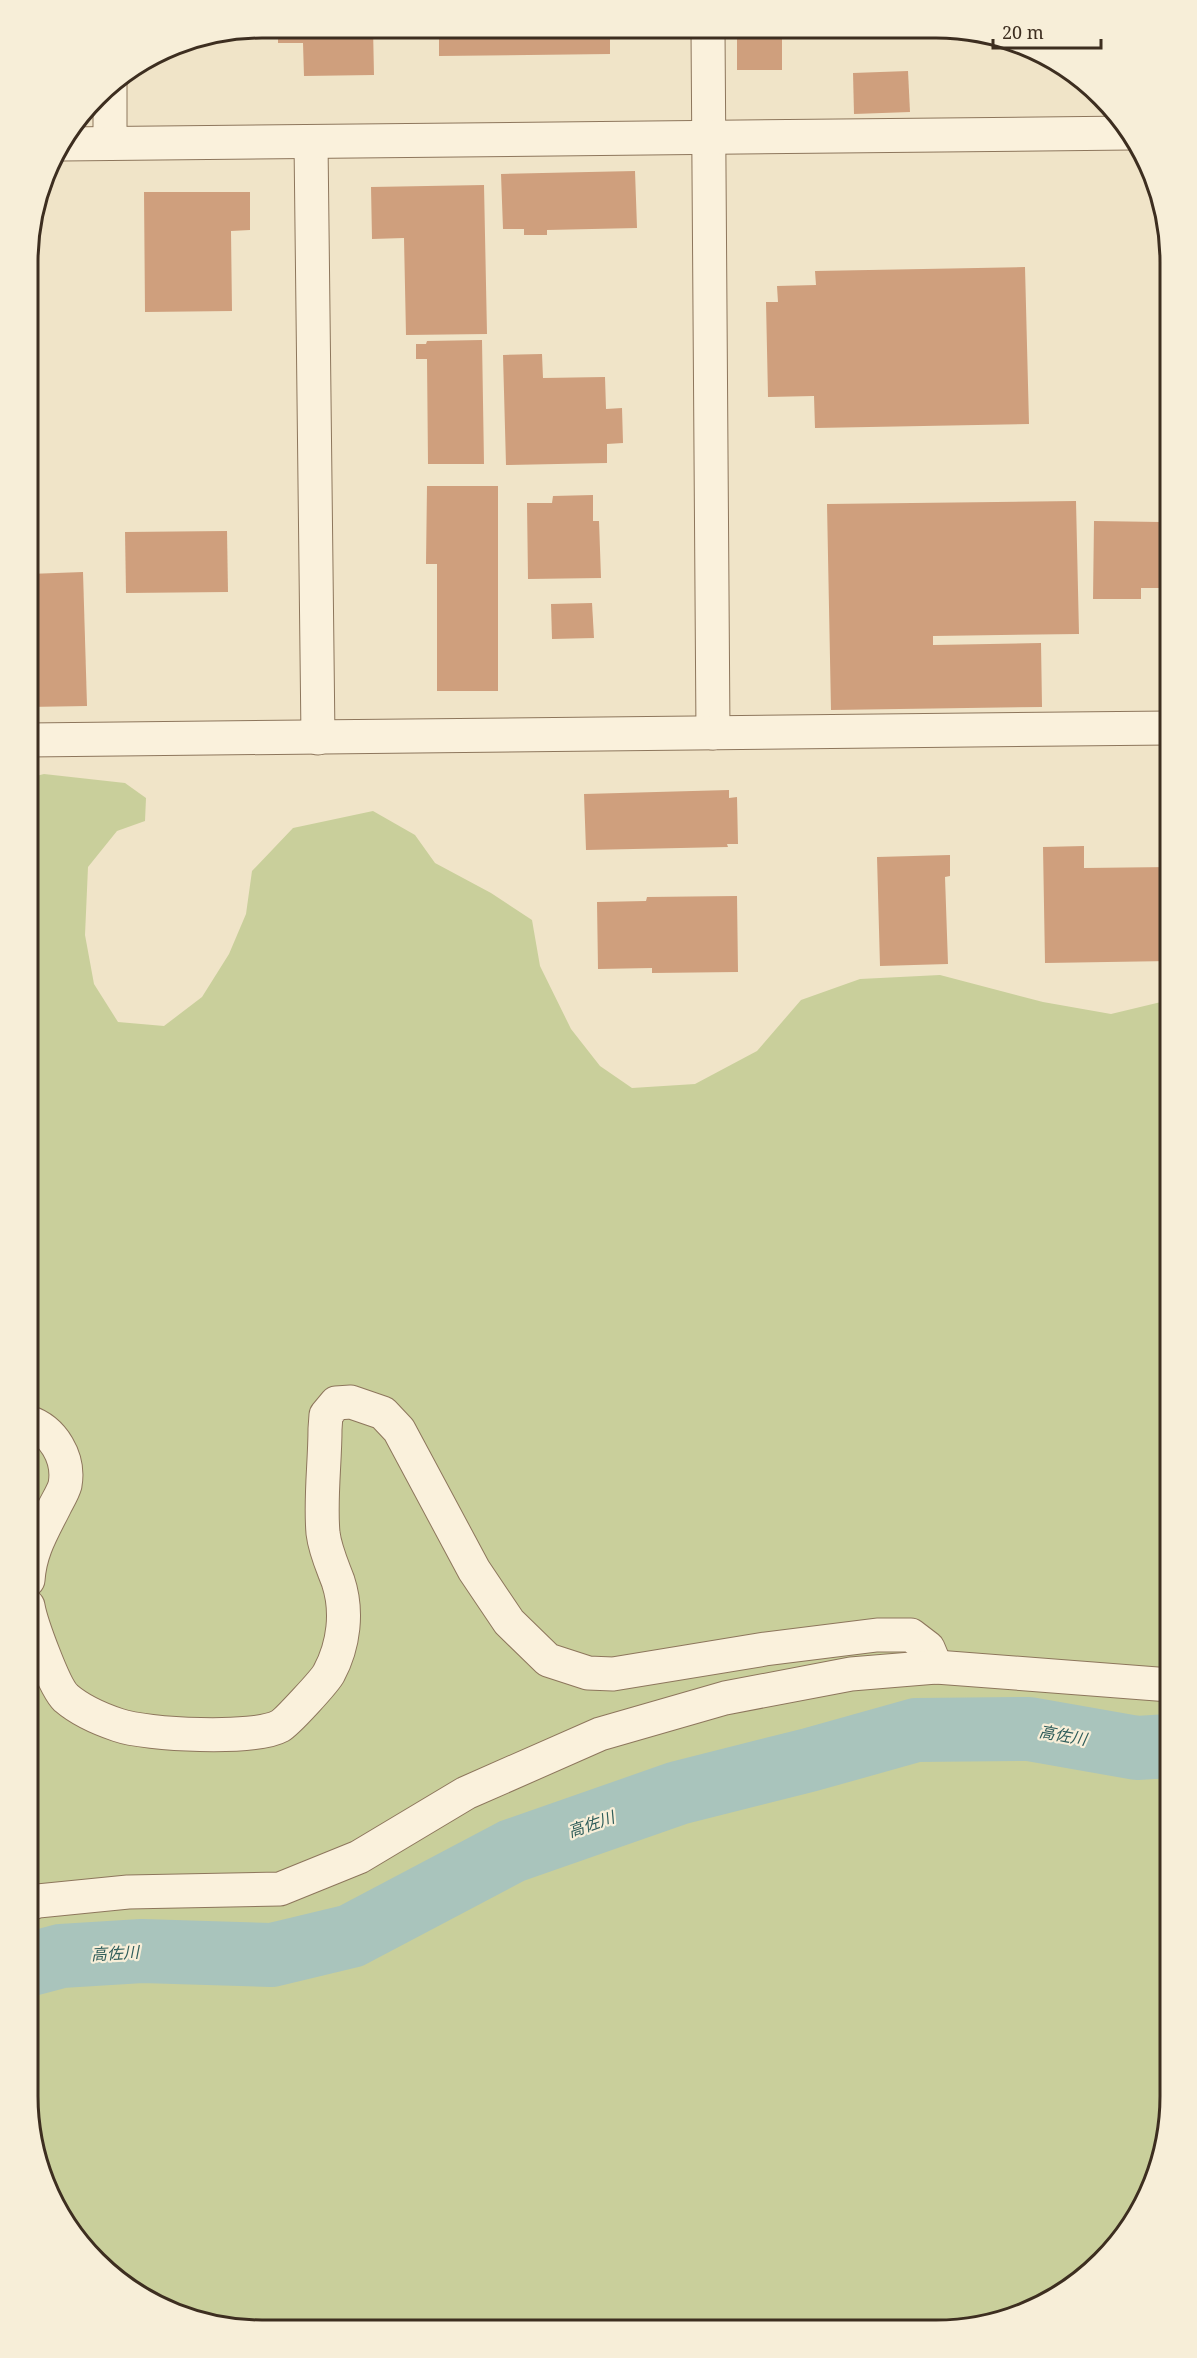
<svg xmlns="http://www.w3.org/2000/svg" width="1197" height="2358" font-family="'Noto Serif','Noto Sans JP',serif">
	<style>
		.green { fill: #c9cf9b }
		.lines { fill: none; stroke-linecap: round; stroke-linejoin: round }
		.river { stroke: #a9c4bc; stroke-width: 64 }
		.building { fill: #cf9f7d }
		.minor-casing { stroke: #8d765c; stroke-width: 35 }
		.minor { stroke: #faf1dc; stroke-width: 33 }
		.labels { text-anchor: middle; stroke-width: 4.5; stroke-linejoin: round; paint-order: stroke }
		.water-label { font-size: 16px; font-style: italic; fill: #2f5d5a; stroke: #f7eed8 }
		.rim { fill: none; stroke: #3d2e20; stroke-width: 3 }
	</style>
	<rect width="100%" height="100%" fill="#f0e4c8"/>
	<polygon class="green" points="44,774 125,783 146,798 145,821 117,831 88,867 85,935 94,984 118,1022 164,1026 202,997 229,954 246,914 252,871 293,828 373,811 415,835 435,863 491,893 532,920 540,966 571,1029 600,1066 632,1088 695,1084 757,1051 801,1000 860,979 940,975 1043,1002 1111,1014 1161,1002 1170,1005 1169,2112 1152,2186 1121,2239 1066,2291 1010,2319 935,2331 231,2329 158,2307 107,2273 66,2226 39,2171 27,2096 28,778"/>
	<g class="lines">
		<polyline class="river" points="27,1965 61,1956 142,1951 272,1955 351,1936 512,1851 678,1793 809,1760 916,1730 1029,1729 1137,1748 1170,1746"/>
	</g>
	<g class="building">
		<polygon points="278,27 373,28 374,75 304,76 303,43 278,43"/>
		<polygon points="439,28 610,29 610,54 439,56"/>
		<rect x="737" y="30" width="45" height="40"/>
		<polygon points="908,71 910,112 854,114 853,73"/>
		<polygon points="635,171 637,228 547,230 547,235 524,235 524,229 503,229 501,174"/>
		<polygon points="484,185 487,334 406,335 404,238 372,239 371,187"/>
		<polygon points="144,192 250,192 250,230 231,231 232,311 145,312"/>
		<polygon points="1025,267 1029,424 815,428 814,396 768,397 766,302 778,302 777,286 816,285 815,271"/>
		<polygon points="482,340 484,464 428,464 427,359 416,359 416,344 426,344 427,341"/>
		<polygon points="542,354 543,378 605,377 606,409 622,408 623,443 607,444 607,463 506,465 503,355"/>
		<polygon points="427,486 498,486 498,691 437,691 437,564 426,564"/>
		<polygon points="593,495 593,521 599,521 601,578 528,579 527,503 552,503 553,496"/>
		<polygon points="1076,501 1079,634 933,636 933,645 1041,643 1042,707 831,710 827,504"/>
		<polygon points="1094,521 1160,522 1159,588 1141,588 1141,599 1093,599"/>
		<polygon points="227,531 228,592 126,593 125,532"/>
		<polygon points="83,572 87,706 28,707 29,574"/>
		<polygon points="592,603 594,638 552,639 551,604"/>
		<polygon points="729,790 729,798 737,797 738,844 727,844 728,847 586,850 584,794"/>
		<polygon points="1084,846 1084,868 1170,867 1170,961 1045,963 1043,847"/>
		<polygon points="950,855 950,876 945,877 948,964 880,966 877,857"/>
		<polygon points="737,896 738,972 652,973 652,968 598,969 597,902 646,901 647,897"/>
	</g>
	<g class="lines">
		<g class="minor-casing">
			<g id="minor">
				<polyline points="708,30 713,733"/>
				<polyline points="110,84 110,143"/>
				<polyline points="311,142 318,738"/>
				<polyline points="62,144 1131,133"/>
				<polyline points="28,740 1170,728"/>
				<path d="M28 1580C30 1551 42 1532 55 1506 58 1500 63 1492 65 1485 70 1458 53 1430 28 1422"/>
				<path d="M28 1606C31 1623 54 1687 66 1698 80 1710 100 1719 118 1725 146 1735 255 1740 280 1726 287 1722 325 1681 329 1673 344 1645 348 1611 338 1581 332 1565 325 1550 323 1533 320 1499 325 1463 325 1429L326 1415 336 1403 351 1402 383 1413 399 1430 474 1570 509 1622 548 1660 588 1673 613 1674 765 1649 877 1635H911L928 1648 936 1667"/>
				<polyline points="27,1905 38,1901 128,1892 280,1889 359,1857 466,1793 600,1734 725,1698 851,1674 936,1667 1170,1685"/>
			</g>
		</g>
		<use href="#minor" class="minor"/>
	</g>
	<g class="labels">
		<g class="water-label">
			<text transform="translate(1063 1735) rotate(10)" y="6">高佐川</text>
			<text transform="translate(591 1824) rotate(-19)" y="6">高佐川</text>
			<text transform="translate(115 1953) rotate(-3)" y="6">高佐川</text>
		</g>
	</g>
	<path d="M0 0H1197V2358H0ZM262 38H936A224 224 0 0 1 1160 262V2096A224 224 0 0 1 936 2320H262A224 224 0 0 1 38 2096V262A224 224 0 0 1 262 38Z" fill="#f7eed8" fill-rule="evenodd"/>
	<path class="rim" d="M262 38H936A224 224 0 0 1 1160 262V2096A224 224 0 0 1 936 2320H262A224 224 0 0 1 38 2096V262A224 224 0 0 1 262 38Z"/>
	<path d="M993 39v9h108v-9" fill="none" stroke="#3d2e20" stroke-width="3"/>
	<text x="1002" y="39" font-size="18" fill="#3d2e20" stroke="#f7eed8" stroke-width="4.5" paint-order="stroke">20 m</text>
</svg>
